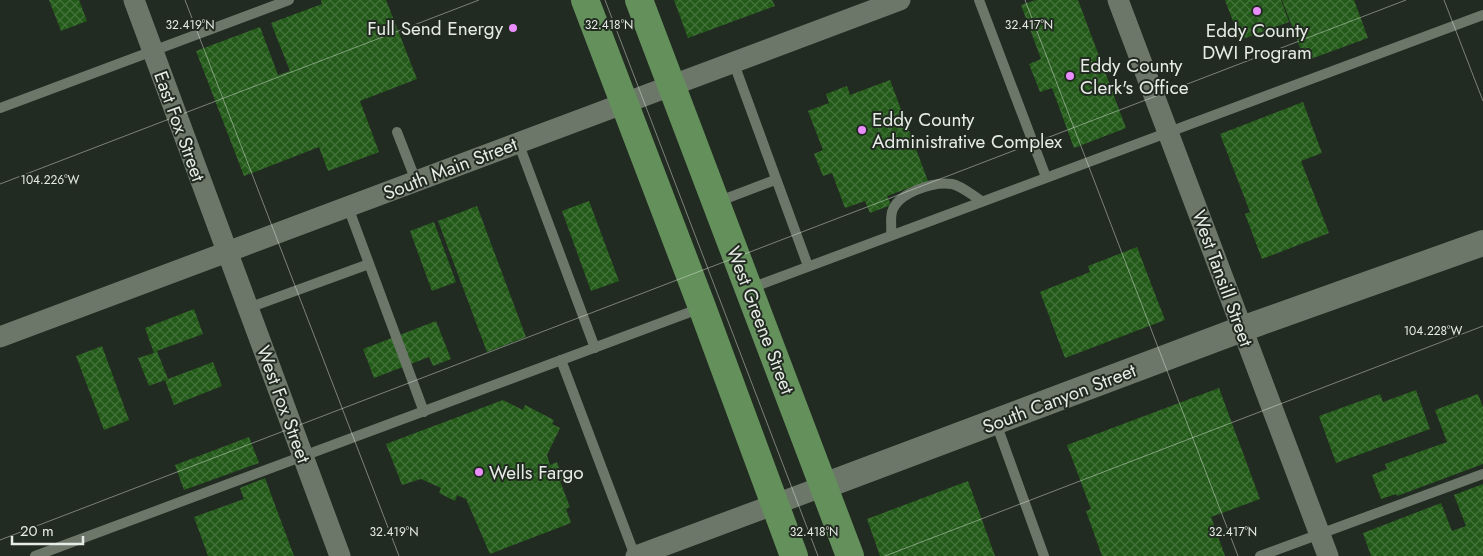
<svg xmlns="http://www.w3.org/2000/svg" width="1483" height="556" font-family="Jost,sans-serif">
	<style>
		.building { fill: url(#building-cross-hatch) }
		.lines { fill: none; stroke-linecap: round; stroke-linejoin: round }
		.service { stroke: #6c776a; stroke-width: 10 }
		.minor { stroke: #6c776a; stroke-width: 21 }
		.tertiary { stroke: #6c776a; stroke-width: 26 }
		.trunk { stroke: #63905b; stroke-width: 28 }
		.ticks { fill: none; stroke: #e6ece5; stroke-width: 1; stroke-opacity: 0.45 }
		.poi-dot { fill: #ea8dfd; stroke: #222b21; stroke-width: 2 }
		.labels { text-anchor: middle; stroke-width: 4; stroke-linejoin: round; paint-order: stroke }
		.poi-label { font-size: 19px; fill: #e6ece5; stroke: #222b21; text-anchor: start }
		.street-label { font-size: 19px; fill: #e6ece5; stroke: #222b21 }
		.ticks-label { font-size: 12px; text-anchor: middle; fill: #e6ece5; stroke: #222b21; stroke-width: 4; stroke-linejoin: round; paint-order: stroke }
	</style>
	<defs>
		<pattern id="building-cross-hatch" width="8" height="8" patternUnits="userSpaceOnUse" patternTransform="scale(1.25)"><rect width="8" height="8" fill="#235a19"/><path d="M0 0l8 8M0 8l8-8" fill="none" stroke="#43723a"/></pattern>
	</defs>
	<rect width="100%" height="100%" fill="#222b21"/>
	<g class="building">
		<polygon points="49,0 79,0 87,21 61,31"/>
		<polygon points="321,0 386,0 417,79 360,101 379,152 328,171 319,147 244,176 196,51 260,27 278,75 290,71 271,23 322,4"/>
		<polygon points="674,0 772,0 775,6 688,38"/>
		<polygon points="1036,0 1078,0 1126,128 1074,148 1052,88 1040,92 1029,64 1041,59 1021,5"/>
		<polygon points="1225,0 1281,0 1289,22 1240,40"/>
		<polygon points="1282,0 1354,0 1368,38 1305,61"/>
		<polygon points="890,80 928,181 887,196 891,205 870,213 865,201 845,208 832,173 823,176 814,154 823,150 808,111 829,103 826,94 847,86 850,95"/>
		<polygon points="1303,102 1322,153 1301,161 1329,233 1262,259 1245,214 1250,212 1220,134"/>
		<polygon points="589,201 619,281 591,291 562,211"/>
		<polygon points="477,206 526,337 487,352 438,221"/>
		<polygon points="434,222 456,282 432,291 410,231"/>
		<polygon points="1137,247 1165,320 1065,358 1040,292 1090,272 1088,266"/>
		<polygon points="194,309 203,334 157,351 168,379 213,362 222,386 174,405 165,380 149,386 138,358 154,353 145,328"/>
		<polygon points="436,321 451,359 433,366 429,357 374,378 363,349"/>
		<polygon points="102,346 129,420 104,430 76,356"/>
		<polygon points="1219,388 1260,499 1211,517 1225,556 1102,556 1086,511 1091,509 1067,445"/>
		<polygon points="1416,390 1430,429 1336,463 1319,416 1380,394 1383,402"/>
		<polygon points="1478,394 1483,407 1483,464 1397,496 1396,494 1381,499 1372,475 1387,469 1385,464 1447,442 1435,410"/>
		<polygon points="503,400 523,410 525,405 554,420 552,424 560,428 547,455 550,465 557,462 564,480 560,481 570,507 566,509 571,523 490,554 466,499 457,495 455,501 439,493 441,488 421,479 402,485 386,444"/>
		<polygon points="249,437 259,463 184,490 175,465"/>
		<polygon points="265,478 294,556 208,556 194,517 244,499 240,488"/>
		<polygon points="968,481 995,556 880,556 867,519"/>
		<polygon points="1483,484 1483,556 1371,556 1363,533 1441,503 1452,531 1466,526 1454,495"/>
	</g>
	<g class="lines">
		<g class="service">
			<polyline points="979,0 1046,177"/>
			<polyline points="733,61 808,266"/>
			<polyline points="0,108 289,0"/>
			<polyline points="397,132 416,181"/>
			<polyline points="518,142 595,348"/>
			<polyline points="717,202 775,180"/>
			<polyline points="348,207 424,412"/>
			<path d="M891 235C892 228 890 219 892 212 897 193 934 181 952 184 962 186 973 196 982 201"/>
			<polyline points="751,288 1483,15"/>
			<polyline points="248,308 369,264"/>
			<polyline points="561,360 635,556"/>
			<polyline points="996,423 1044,556"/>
			<polyline points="35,556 701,308"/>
			<polyline points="1260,556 1483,474"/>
		</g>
		<g class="minor">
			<polyline points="134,0 340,556"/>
			<polyline points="1118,0 1328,556"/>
			<polyline points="0,337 900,0"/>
			<polyline points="636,556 824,486"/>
		</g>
		<polyline class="tertiary" points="824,486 1242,329 1483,243"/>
		<g class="trunk">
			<polyline points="585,0 702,307 794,556"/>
			<polyline points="639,0 850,556"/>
		</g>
	</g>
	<path class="ticks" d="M185 0 399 556M605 0 818 556M1025 0 1238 556M1444 0 1483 101M0 184 479 0M0 540 1406 0M885 556 1483 326"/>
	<g class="poi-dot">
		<circle cx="1257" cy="11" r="5"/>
		<circle cx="513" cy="28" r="5"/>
		<circle cx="1070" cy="76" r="5"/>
		<circle cx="862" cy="130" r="5"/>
		<circle cx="479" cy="472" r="5"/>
	</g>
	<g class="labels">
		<g class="poi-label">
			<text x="503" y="35" text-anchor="end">Full Send Energy</text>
			<text x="1257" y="37" text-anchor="middle">Eddy County<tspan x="1257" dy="22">DWI Program</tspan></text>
			<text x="1080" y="72">Eddy County<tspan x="1080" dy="22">Clerk's Office</tspan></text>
			<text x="872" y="126">Eddy County<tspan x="872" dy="22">Administrative Complex</tspan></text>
			<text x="489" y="479">Wells Fargo</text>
		</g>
		<g class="street-label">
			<text transform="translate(180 126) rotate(70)" y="7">East Fox Street</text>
			<text transform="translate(450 168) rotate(-21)" y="7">South Main Street</text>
			<text transform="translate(1223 278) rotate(70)" y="7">West Tansill Street</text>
			<text transform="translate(761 320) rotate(69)" y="7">West Greene Street</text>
			<text transform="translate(1059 398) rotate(-21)" y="7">South Canyon Street</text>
			<text transform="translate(284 404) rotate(70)" y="7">West Fox Street</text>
		</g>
	</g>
	<g class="ticks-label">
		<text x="190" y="29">32.419°N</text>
		<text x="609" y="29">32.418°N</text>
		<text x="1029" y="29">32.417°N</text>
		<text x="50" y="184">104.226°W</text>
		<text x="1433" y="335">104.228°W</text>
		<text x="394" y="536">32.419°N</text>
		<text x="814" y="536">32.418°N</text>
		<text x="1233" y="536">32.417°N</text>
	</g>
	<path d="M12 536v8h71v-8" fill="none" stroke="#e6ece5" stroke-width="2.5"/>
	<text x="20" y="536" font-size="15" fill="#e6ece5" stroke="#222b21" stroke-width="4" paint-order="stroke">20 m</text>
</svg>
